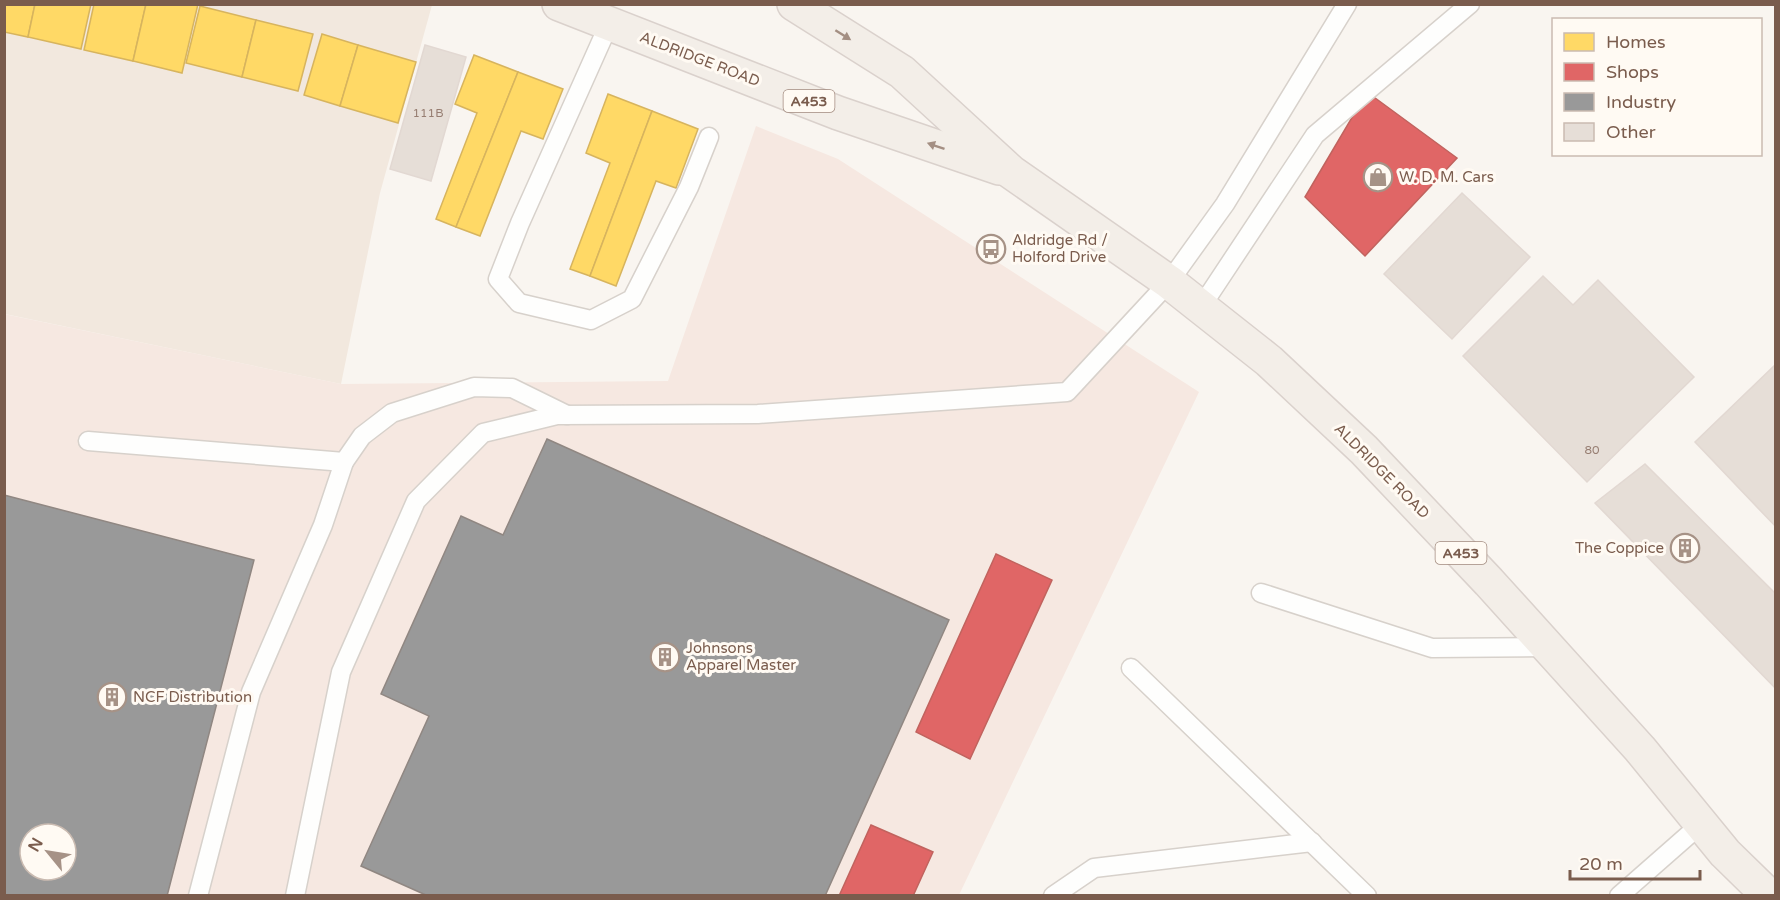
<svg xmlns="http://www.w3.org/2000/svg" width="1780" height="900" font-family="'Varela Round',sans-serif">
	<style>
		.residential { fill: #f2e8de }
		.commercial { fill: #f6e8e1; fill-rule: evenodd }
		.homes { fill: #ffd966; stroke: #d7b45e; stroke-width: 1.5 }
		.shops { fill: #e06666; stroke: #c1635e; stroke-width: 1.5 }
		.industry { fill: #999; stroke: #908782; stroke-width: 1.5; fill-rule: evenodd }
		.building { fill: #e6ded7; stroke: #e2d8d2; stroke-width: 1.5 }
		.lines { fill: none; stroke-linecap: round; stroke-linejoin: round }
		.lane-casing { stroke: #d7d1cb; stroke-width: 21 }
		.primary-casing { stroke: #dad1cc; stroke-width: 36 }
		.lane { stroke: #fefefd; stroke-width: 18 }
		.primary { stroke: #f3eee8; stroke-width: 33 }
		.oneway { fill: #a48f83 }
		.labels { text-anchor: middle; stroke-width: 6; stroke-linejoin: round; paint-order: stroke }
		.number-label { font-size: 12px; fill: #977e72 }
		.shield { fill: #fffaf3; stroke: #a28b7f; stroke-width: 1.5 }
		.shield-label { font-size: 14px; font-weight: bold; fill: #7a5c4d }
		.street-label { font-size: 15px; fill: #7a5c4d; stroke: #fffaf3 }
		.poi-label { font-size: 15px; fill: #7a5c4d; stroke: #fffaf3; text-anchor: start }
	</style>
	<rect width="100%" height="100%" fill="#f9f5f0"/>
	<polygon class="residential" points="4,5 432,5 380,193 341,384 5,314"/>
	<path class="commercial" d="M756 126 838 159 1199 392 959 895H5L4 314 341 384 668 381ZM30 834H66V870H30Z"/>
	<g class="homes">
		<polygon points="4,4 35,4 28,37 4,32"/>
		<polygon points="35,4 91,4 81,49 28,37"/>
		<polygon points="94,4 146,4 133,61 84,50"/>
		<polygon points="146,4 198,4 182,73 133,61"/>
		<polygon points="200,6 256,20 242,77 186,63"/>
		<polygon points="256,20 313,34 298,91 242,77"/>
		<polygon points="322,34 358,45 340,106 304,95"/>
		<polygon points="358,45 416,62 398,123 340,106"/>
		<polygon points="474,55 518,72 456,227 436,219 477,113 455,104"/>
		<polygon points="518,72 563,89 543,139 521,131 480,236 456,227"/>
		<polygon points="608,94 652,111 590,276 570,269 610,163 586,153"/>
		<polygon points="652,111 698,129 676,188 656,181 616,286 590,276"/>
	</g>
	<g class="shops">
		<polygon points="1367,92 1457,158 1365,256 1305,197"/>
		<polygon points="996,554 1052,580 970,759 916,732"/>
		<polygon points="871,825 933,852 913,896 839,896"/>
	</g>
	<g class="industry">
		<polygon points="547,439 949,620 825,896 428,896 361,866 429,716 381,694 461,516 503,535"/>
		<path d="M4 495 254 560 167 896H4ZM30 834H66V870H30Z"/>
	</g>
	<g class="building">
		<polygon points="425,45 466,57 431,181 390,169"/>
		<polygon points="1462,193 1530,257 1452,339 1384,274"/>
		<polygon points="1543,276 1573,305 1598,280 1694,377 1587,482 1463,356"/>
		<polygon points="1776,364 1776,527 1695,442"/>
		<polygon points="1645,464 1776,594 1776,689 1595,503"/>
	</g>
	<g class="lines">
		<g class="lane-casing">
			<g id="lane">
				<polyline points="609,24 520,223 498,279 519,303 591,320 632,299 689,187 709,137"/>
				<polyline points="1201,307 1315,135 1470,4"/>
				<polyline points="88,441 344,462 362,436 392,413 474,387 512,388 567,415"/>
				<polyline points="1261,593 1432,648 1547,647"/>
				<polyline points="1131,668 1367,896"/>
				<polyline points="198,896 251,692 323,525 344,462"/>
				<polyline points="295,896 341,672 416,501 483,433 557,415 758,414 1067,392 1169,282 1225,204 1347,4"/>
				<polyline points="1053,896 1094,868 1312,842"/>
				<polyline points="1619,896 1701,824"/>
			</g>
		</g>
		<g class="primary-casing">
			<g id="primary">
				<polyline points="559,4 838,113 999,168"/>
				<polyline points="794,4 902,72 1011,172 1169,282 1269,361 1364,450 1489,582 1640,749 1725,853 1769,896"/>
			</g>
		</g>
		<use href="#lane" class="lane"/>
		<use href="#primary" class="primary"/>
	</g>
	<defs><path id="oneway-solid" d="M-6-.8H1V-3.2L6.5 0L1 3.2V.8H-6Z" transform="scale(1.5)"/></defs>
	<g class="oneway">
		<use href="#oneway-solid" transform="translate(843 35) rotate(32)"/>
		<use href="#oneway-solid" transform="translate(936 146) rotate(-161)"/>
	</g>
	<defs>
		<g id="shop-ring" transform="scale(1.5)"><circle r="9.5" fill="#fffaf3" stroke="#a69286" stroke-width="1.5"/><path d="M-5-2.5h2.3a2.7 3.5 0 0 1 5.4 0H5L5.5 6h-11ZM-1.5-2.5h3a1.5 2.3 0 0 0-3 0Z" fill="#a69286"/></g>
		<g id="bus-ring" transform="scale(1.5)"><circle r="9.5" fill="#fffaf3" stroke="#a69286" stroke-width="1.5"/><path d="M-5-6H5V4H4V6H2V4H-2V6H-4V4H-5ZM-3.5-4V0h7V-4ZM-3.5 1.2v1.5H-2V1.2ZM2 1.2v1.5H3.5V1.2Z" fill="#a69286"/></g>
		<g id="building-ring" transform="scale(1.5)"><circle r="9.5" fill="#fffaf3" stroke="#a69286" stroke-width="1.5"/><path d="M-4-6H4V6H1V3H-1V6H-4ZM-2.5-4.3h1.7v1.8h-1.7ZM.8-4.3h1.7v1.8H.8ZM-2.5-1h1.7V.8h-1.7ZM.8-1h1.7V.8H.8Z" fill="#a69286"/></g>
	</defs>
	<g fill-rule="evenodd">
		<use href="#shop-ring" x="1378" y="177"/>
		<use href="#bus-ring" x="991" y="249"/>
		<use href="#building-ring" x="1685" y="548"/>
		<use href="#building-ring" x="665" y="657"/>
		<use href="#building-ring" x="112" y="697"/>
	</g>
	<g class="labels">
		<g class="number-label">
			<text x="428" y="117">111B</text>
			<text x="1592" y="454">80</text>
		</g>
		<g class="shield">
			<rect x="783.5" y="90" width="51" height="22" rx="4.5"/>
			<rect x="1435.5" y="542" width="51" height="22" rx="4.5"/>
		</g>
		<g class="shield-label">
			<text x="809" y="106">A453</text>
			<text x="1461" y="558">A453</text>
		</g>
		<g class="street-label">
			<text transform="translate(700 59) rotate(21)" y="5">ALDRIDGE ROAD</text>
			<text transform="translate(1382 471) rotate(45)" y="5">ALDRIDGE ROAD</text>
		</g>
		<g class="poi-label">
			<text x="1399" y="182">W. D. M. Cars</text>
			<text x="1012" y="245">Aldridge Rd /<tspan x="1012" dy="17">Holford Drive</tspan></text>
			<text x="1664" y="553" text-anchor="end">The Coppice</text>
			<text x="686" y="653">Johnsons<tspan x="686" dy="17">Apparel Master</tspan></text>
			<text x="133" y="702">NCF Distribution</text>
		</g>
	</g>
	<rect width="1780" height="900" fill="none" stroke="#7a5c4d" stroke-width="12"/>
	<rect x="1552" y="18" width="210" height="138" fill="#fffaf3" stroke="#cabbb1" stroke-width="1.5"/>
	<rect x="1564" y="33" width="30" height="18" fill="#ffd966" stroke="#cabbb1" stroke-width="1.5"/>
	<text x="1606" y="48" font-size="18" fill="#7a5c4d">Homes</text>
	<rect x="1564" y="63" width="30" height="18" fill="#e06666" stroke="#cabbb1" stroke-width="1.5"/>
	<text x="1606" y="78" font-size="18" fill="#7a5c4d">Shops</text>
	<rect x="1564" y="93" width="30" height="18" fill="#999999" stroke="#cabbb1" stroke-width="1.5"/>
	<text x="1606" y="108" font-size="18" fill="#7a5c4d">Industry</text>
	<rect x="1564" y="123" width="30" height="18" fill="#e6ded7" stroke="#cabbb1" stroke-width="1.5"/>
	<text x="1606" y="138" font-size="18" fill="#7a5c4d">Other</text>
	<g transform="translate(48 852) rotate(300)"><circle r="28" fill="#fffaf3" stroke="#cabbb1" stroke-width="1.5"/>
	<path d="M0-4.5L10 22L0 15L-10 22Z" fill="#a69286"/>
	<text y="-9" font-size="16" font-weight="bold" text-anchor="middle" fill="#7a5c4d">N</text>
	</g>
	<path d="M1570 870v9h130v-9" fill="none" stroke="#7a5c4d" stroke-width="3"/>
	<text x="1579" y="870" font-size="18" fill="#7a5c4d" stroke="#fffaf3" stroke-width="4.5" paint-order="stroke">20 m</text>
</svg>
